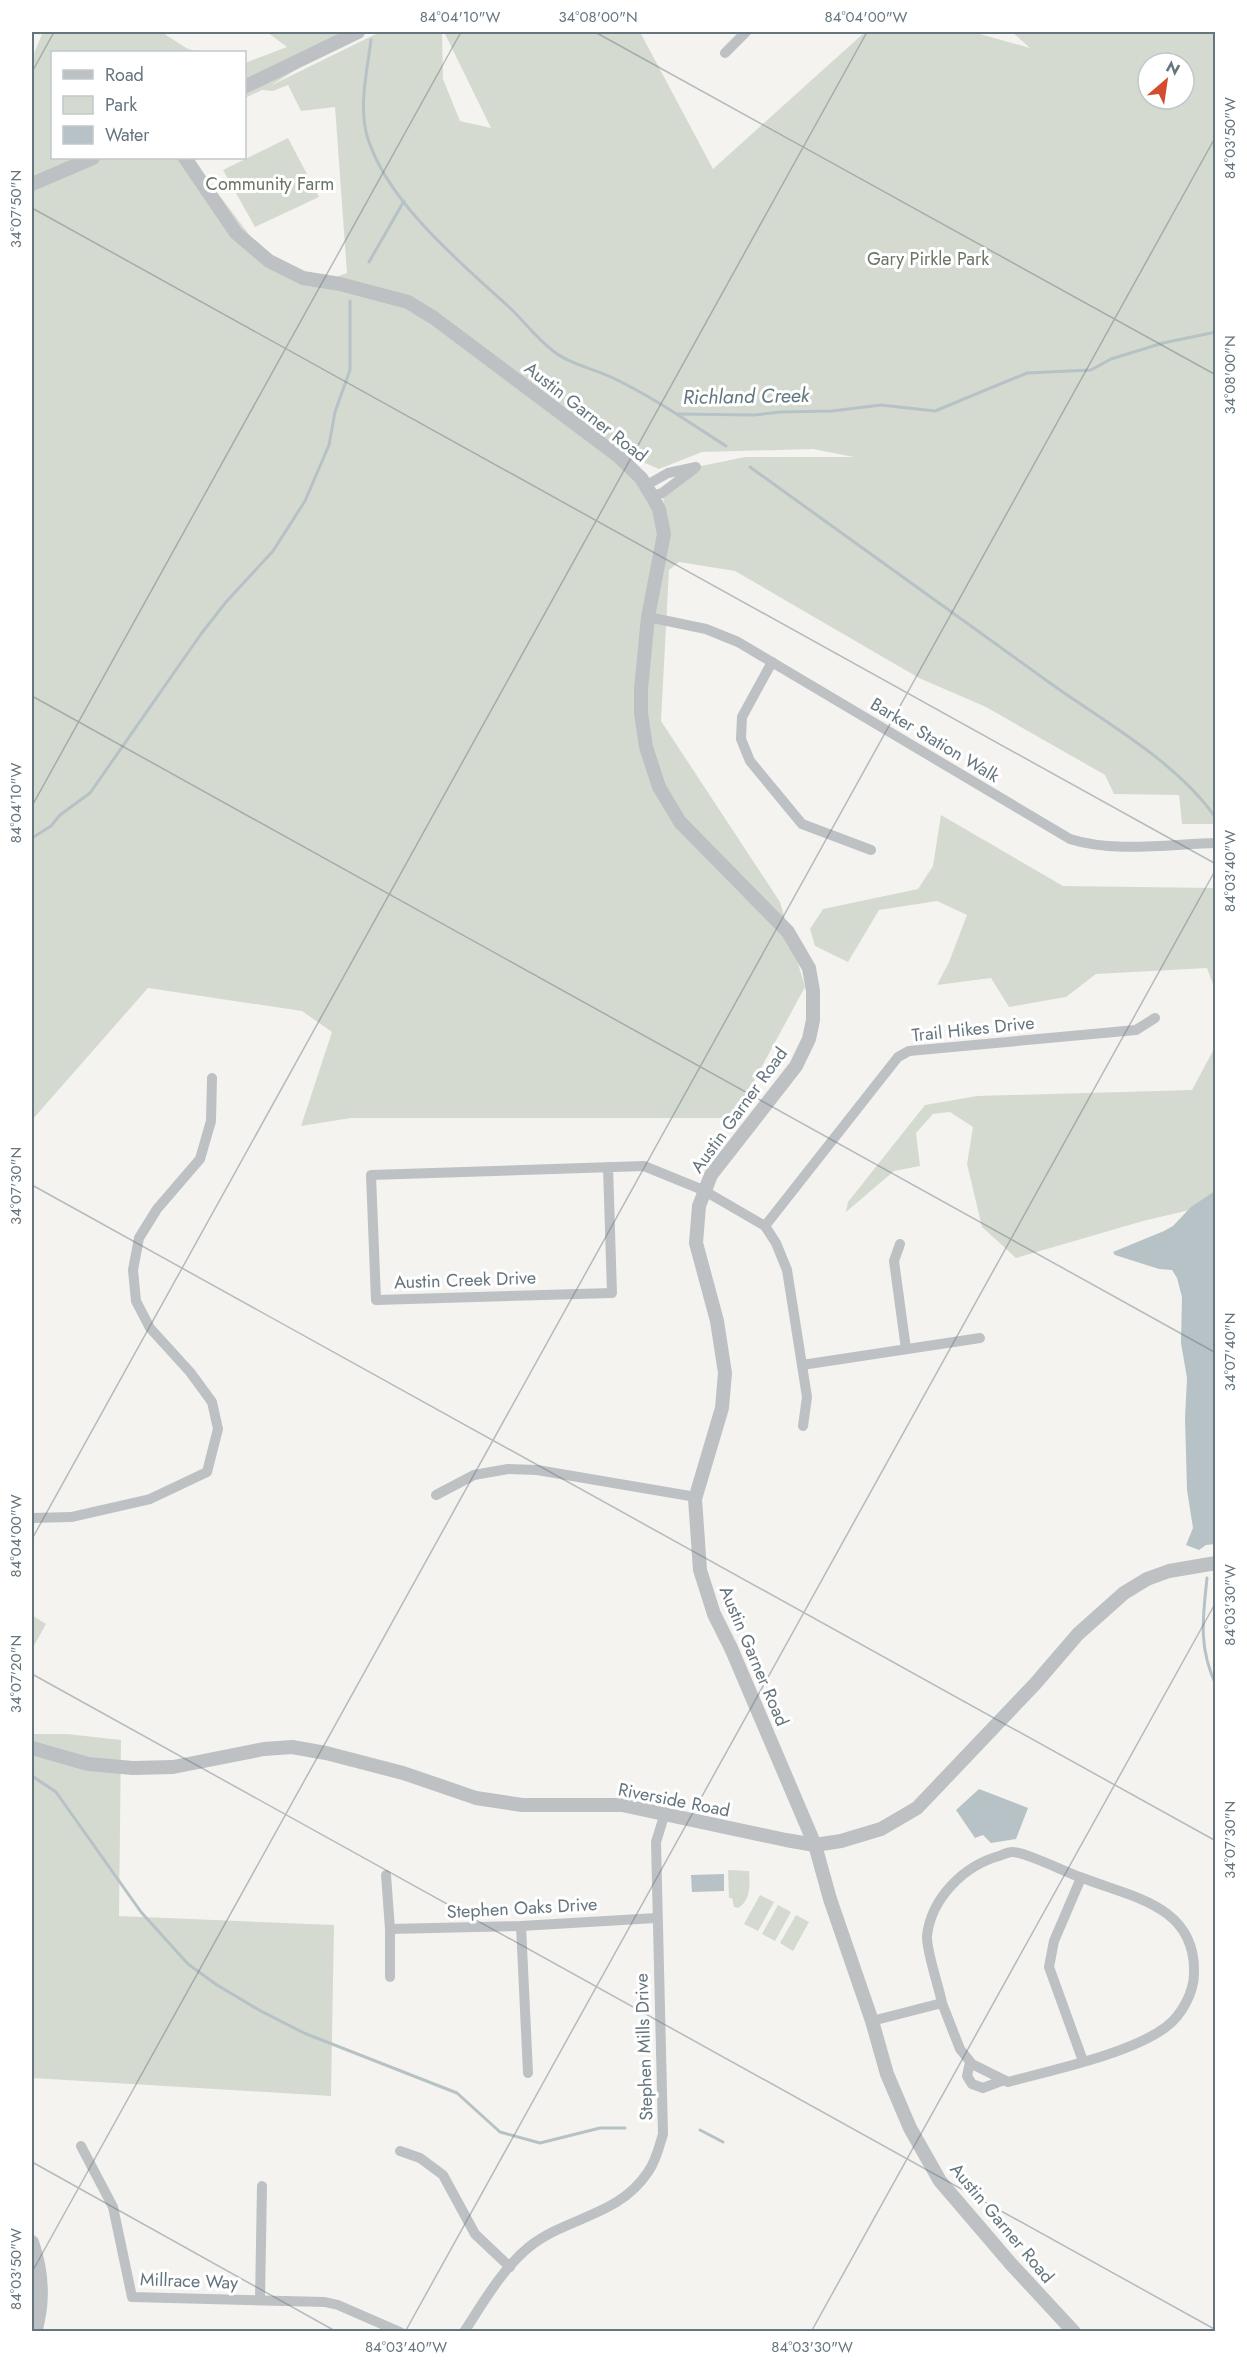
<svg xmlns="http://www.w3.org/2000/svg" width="1247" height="2363" font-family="Jost,sans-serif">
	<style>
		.green { fill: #d5dad1; fill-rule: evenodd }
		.water { fill: #b6c2c5 }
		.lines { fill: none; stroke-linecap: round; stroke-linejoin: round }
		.stream { stroke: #b6c2c5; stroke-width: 3 }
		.minor { stroke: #bdc1c4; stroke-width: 10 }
		.tertiary { stroke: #bdc1c4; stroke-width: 14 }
		.ticks { fill: none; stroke: #65757e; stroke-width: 1.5; stroke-opacity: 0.45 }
		.labels { text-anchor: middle; stroke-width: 6; stroke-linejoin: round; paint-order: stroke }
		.park-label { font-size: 18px; fill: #687663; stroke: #fff }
		.street-label { font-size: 18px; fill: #65757e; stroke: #fff }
		.water-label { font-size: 20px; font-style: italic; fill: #60777c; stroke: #fff }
		.neatline { fill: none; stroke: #65757e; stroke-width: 2 }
		.ticks-label { font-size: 15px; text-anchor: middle; fill: #65757e }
	</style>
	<rect width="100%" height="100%" fill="#f4f3f0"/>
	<g class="green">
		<path d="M43 32H165L166 35 188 49 201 52H52V158H191L272 265 326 281 347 273 335 107 301 111 288 85 273 91 262 90 245 98V63L287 47 267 32H357L270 86 380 32H442L443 79 460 121 491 128 444 32H640L713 169 865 32H973L1030 48 1012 32H1215V824H1182L1179 795 1114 794 1105 775 986 707 919 678 735 571 679 562 669 570 661 721 780 902 805 987 734 1118H351L301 1126 332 1032 302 1011 148 988 32 1120V58ZM1148 63H1184V99H1148ZM813 449 854 457H745L696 467 662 493 668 525 626 455 659 469 702 452Z"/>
		<polygon points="288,138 319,197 255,227 223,170"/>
		<polygon points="941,815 1063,886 1215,888 1215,990 1207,968 1096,974 1066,997 1009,1007 991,978 937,985 949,962 967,915 937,901 879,910 848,962 815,946 810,929 823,909 918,889 933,866"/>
		<polygon points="1215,1047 1215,1204 1143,1221 1016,1258 982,1227 967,1164 973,1127 950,1112 933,1114 916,1133 920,1166 894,1171 846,1212 848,1202 925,1105 977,1096 1192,1090"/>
		<polygon points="33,1616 46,1624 32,1649 32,1618"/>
		<polygon points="32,1734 67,1734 121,1740 119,1916 334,1925 331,2096 32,2078"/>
		<path d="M728 1870 749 1871C750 1884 751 1901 738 1908L734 1907 732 1898H729Z"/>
		<polygon points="760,1895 774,1902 758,1931 744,1924"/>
		<polygon points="778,1905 791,1912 775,1941 762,1934"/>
		<polygon points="796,1915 809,1922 793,1951 780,1943"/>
	</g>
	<g class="water">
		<polygon points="1215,1191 1216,1544 1206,1545 1199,1550 1186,1545 1193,1528 1187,1490 1185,1418 1187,1378 1181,1343 1182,1297 1177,1278 1172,1270 1159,1269 1115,1255 1113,1252 1164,1231 1173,1226 1191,1207"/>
		<polygon points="979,1789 1028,1808 1016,1839 991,1843 983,1835 975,1838 956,1810"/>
		<polygon points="724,1874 724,1891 692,1892 691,1875"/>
	</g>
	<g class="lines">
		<g class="stream">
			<path d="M371 40C367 72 358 108 368 139 389 204 461 263 510 308 524 321 536 338 552 350 570 365 593 368 613 378 653 397 690 423 726 446"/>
			<polyline points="369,262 404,201"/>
			<polyline points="678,414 754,415 781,412 832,411 881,405 935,411 1027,373 1091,370 1111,359 1163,343 1216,332"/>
			<path d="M750 467C850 539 950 611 1050 683 1106 723 1176 761 1216 818"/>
			<polyline points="32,838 51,826 60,815 90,793 201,634 226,602 273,551 305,501 329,445 335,412 350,370 350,301"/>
			<path d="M1207 1578C1203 1617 1198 1647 1216 1685"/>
			<polyline points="32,1776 56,1792 141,1912 188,1964 217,1985 259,2010 304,2033 457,2093 500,2132 540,2143 600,2128 625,2128"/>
			<polyline points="700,2130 723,2142"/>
		</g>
		<g class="minor">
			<polyline points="725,53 746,32"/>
			<polyline points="645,486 668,473 696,467"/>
			<polyline points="652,496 662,493 694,469"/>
			<path d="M648 617 706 629 738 642 1070 839C1113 853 1171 844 1216 843"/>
			<polyline points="772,662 742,717 741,739 750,761 802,824 871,850"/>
			<polyline points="608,1167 612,1293 376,1300 371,1175 644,1166 703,1190 765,1226 776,1243 787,1270 807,1397 803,1426"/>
			<polyline points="765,1226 898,1057 909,1051 1136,1030 1155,1018"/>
			<polyline points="900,1244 894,1261 906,1349"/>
			<polyline points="802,1365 980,1338"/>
			<polyline points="436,1495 474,1475 508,1469 537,1470 696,1497"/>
			<polyline points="32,1518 71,1517 150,1499 207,1472 218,1429 212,1402 190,1372 150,1328 136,1301 133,1270 139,1238 157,1209 200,1159 211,1121 212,1078"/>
			<polyline points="386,1875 390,1929 390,1977"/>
			<polyline points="1081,1878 1054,1941 1049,1967 1083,2061"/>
			<polyline points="521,1926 528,2073"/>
			<polyline points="390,1929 521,1926 656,1918"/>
			<path d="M872 2021 942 2003 960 2049 972 2064 1008 2082C1052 2070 1130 2054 1166 2027 1182 2015 1194 1992 1194 1973 1196 1905 1131 1897 1080 1877 1065 1872 1026 1852 1012 1852 1008 1852 1002 1855 999 1856 963 1866 931 1899 927 1936 926 1950 939 1987 942 2003"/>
			<polyline points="970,2062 967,2076 972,2084 983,2088 1004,2080"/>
			<polyline points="81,2146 113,2207 132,2297 325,2302 338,2305 400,2332"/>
			<polyline points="400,2151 420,2158 443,2175 475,2234 510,2267"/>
			<polyline points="260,2300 262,2186"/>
			<path d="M464 2332C483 2303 502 2269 529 2247 568 2216 618 2217 648 2172 656 2161 659 2147 663 2134L656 1842 665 1813"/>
		</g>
		<g class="tertiary">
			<polyline points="244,87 358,32"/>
			<polyline points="185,158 236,233 269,261 303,278 340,284 408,302 434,318 618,456 641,478 652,496 659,509 664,534 648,617 641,689 641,713 646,747 659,787 680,822 788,932 809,968 813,991 813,1020 809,1039 796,1066 711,1175 699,1206 696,1243 717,1321 725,1373 722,1408 695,1499 700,1570 714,1614 731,1648 815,1845 830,1899 872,2021 887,2074 910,2128 940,2181 1011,2264 1074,2332"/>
			<polyline points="32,184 93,158"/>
			<polyline points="32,1748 88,1764 133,1768 173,1767 264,1749 292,1747 326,1753 403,1773 476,1798 522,1805 622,1805 786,1840 815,1845 841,1841 881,1829 917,1808 1035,1684 1078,1634 1124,1593 1147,1579 1169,1571 1216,1563"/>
			<path d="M32 2242C42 2271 44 2302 35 2332"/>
		</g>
	</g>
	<path class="ticks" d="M595 32 1216 375M32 72 54 32M32 208 1216 864M32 696 1216 1353M32 806 461 32M32 1185 1216 1841M32 1539 867 32M32 1674 1216 2330M32 2162 337 2332M32 2272 1216 136M405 2332 1216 869M811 2332 1216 1602"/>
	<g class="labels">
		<g class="park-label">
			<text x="270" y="190">Community Farm</text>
			<text x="928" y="265">Gary Pirkle Park</text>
		</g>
		<g class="street-label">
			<text transform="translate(586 412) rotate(38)" y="6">Austin Garner Road</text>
			<text transform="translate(935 740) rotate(31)" y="6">Barker Station Walk</text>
			<text transform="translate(973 1029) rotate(-6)" y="6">Trail Hikes Drive</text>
			<text transform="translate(739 1110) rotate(-54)" y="6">Austin Garner Road</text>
			<text transform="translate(465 1280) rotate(-2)" y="6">Austin Creek Drive</text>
			<text transform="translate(754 1656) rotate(67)" y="6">Austin Garner Road</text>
			<text transform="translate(674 1800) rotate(11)" y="6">Riverside Road</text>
			<text transform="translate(522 1908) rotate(-3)" y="6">Stephen Oaks Drive</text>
			<text transform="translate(644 2047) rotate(-92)" y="6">Stephen Mills Drive</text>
			<text transform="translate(1002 2223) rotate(50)" y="6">Austin Garner Road</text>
			<text transform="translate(189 2281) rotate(2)" y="6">Millrace Way</text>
		</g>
		<g class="water-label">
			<text transform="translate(746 396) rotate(-1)" y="7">Richland Creek</text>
		</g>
	</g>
	<rect width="1247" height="2363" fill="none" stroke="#ffffff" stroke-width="66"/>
	<rect x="51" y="51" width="195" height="108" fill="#ffffff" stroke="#c1c8cb" stroke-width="1.5"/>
	<rect x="63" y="70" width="30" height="9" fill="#bdc1c4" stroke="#c1c8cb" stroke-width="1.5"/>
	<text x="105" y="81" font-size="18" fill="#65757e">Road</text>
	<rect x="63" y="96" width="30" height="18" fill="#d5dad1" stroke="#c1c8cb" stroke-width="1.5"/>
	<text x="105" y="111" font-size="18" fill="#65757e">Park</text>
	<rect x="63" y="126" width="30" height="18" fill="#b6c2c5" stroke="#c1c8cb" stroke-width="1.5"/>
	<text x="105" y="141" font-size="18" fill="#65757e">Water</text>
	<g transform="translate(1166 81) rotate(29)"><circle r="28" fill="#ffffff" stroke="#c1c8cb" stroke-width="1.5"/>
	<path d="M0-4.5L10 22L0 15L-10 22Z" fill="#d44c2f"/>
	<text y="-9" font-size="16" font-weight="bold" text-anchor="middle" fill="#65757e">N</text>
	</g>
	<rect x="33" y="33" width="1181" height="2297" class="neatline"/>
	<g class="ticks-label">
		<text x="460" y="22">84°04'10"W</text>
		<text x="598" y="22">34°08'00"N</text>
		<text x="866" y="22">84°04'00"W</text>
		<text transform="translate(1230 138) rotate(-90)" y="5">84°03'50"W</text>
		<text transform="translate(16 209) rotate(-90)" y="5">34°07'50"N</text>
		<text transform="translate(1230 375) rotate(-90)" y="5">34°08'00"N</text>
		<text transform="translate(16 803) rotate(-90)" y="5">84°04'10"W</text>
		<text transform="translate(1230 871) rotate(-90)" y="5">84°03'40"W</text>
		<text transform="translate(16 1186) rotate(-90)" y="5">34°07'30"N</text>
		<text transform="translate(1230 1352) rotate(-90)" y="5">34°07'40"N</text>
		<text transform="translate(16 1536) rotate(-90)" y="5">84°04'00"W</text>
		<text transform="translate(1230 1605) rotate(-90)" y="5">84°03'30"W</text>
		<text transform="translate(16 1674) rotate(-90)" y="5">34°07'20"N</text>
		<text transform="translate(1230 1840) rotate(-90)" y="5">34°07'30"N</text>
		<text transform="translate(16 2269) rotate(-90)" y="5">84°03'50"W</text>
		<text x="406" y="2352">84°03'40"W</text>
		<text x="812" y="2352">84°03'30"W</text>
	</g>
</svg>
